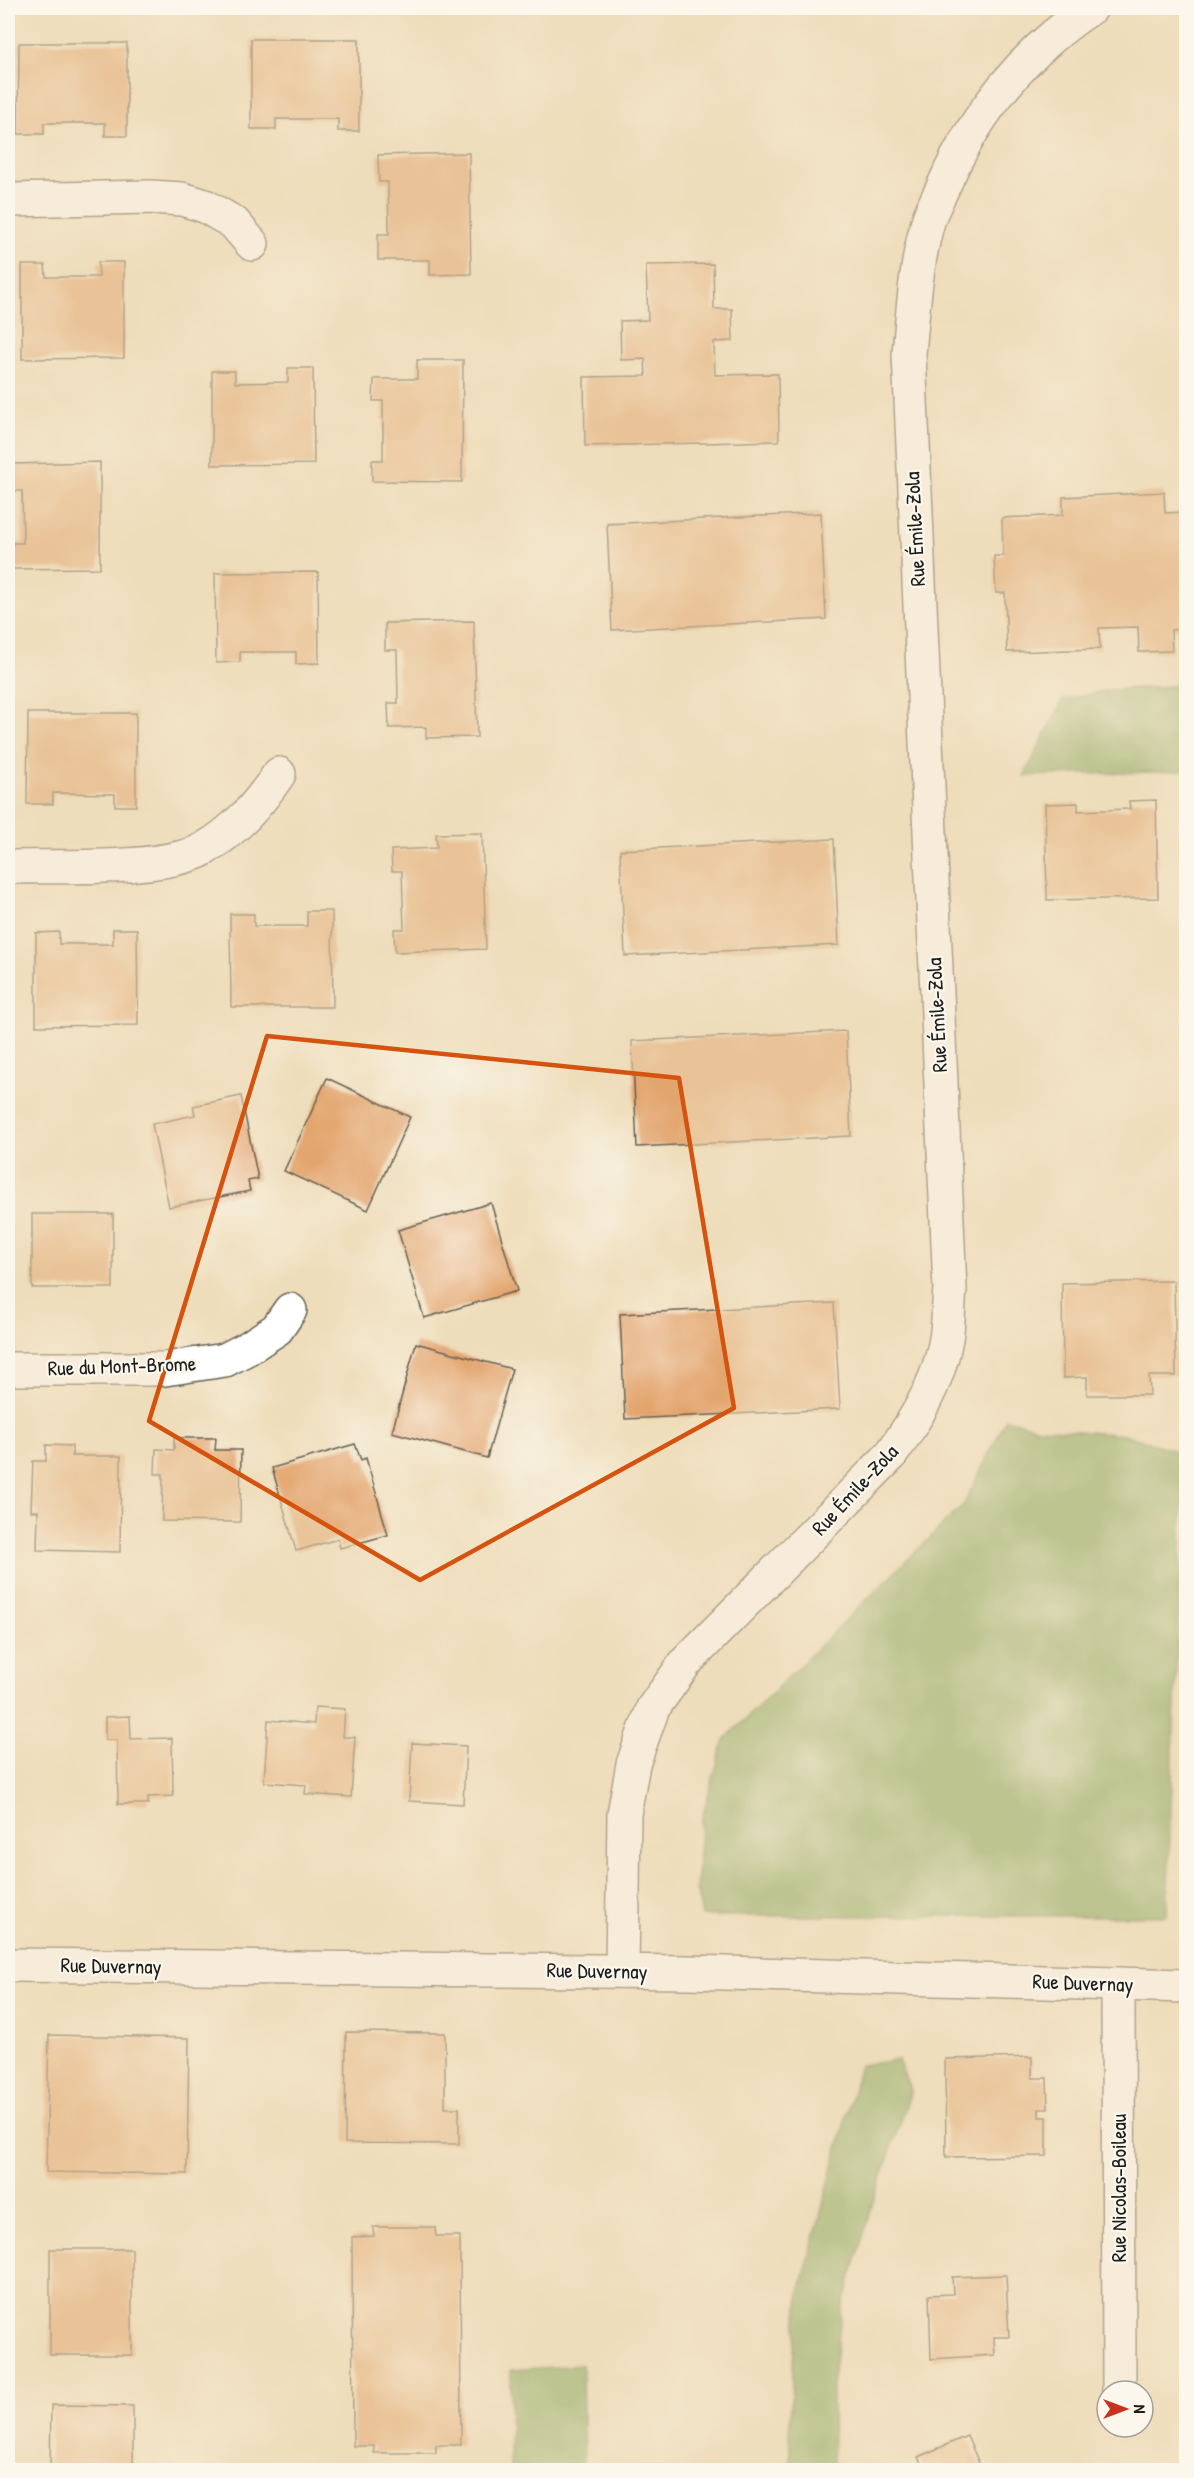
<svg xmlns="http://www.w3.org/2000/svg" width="1194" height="2478" font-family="'Patrick Hand',sans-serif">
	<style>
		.forest { fill: #80a65d; stroke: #4e613c; stroke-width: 1.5 }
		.building { fill: #e3a56e }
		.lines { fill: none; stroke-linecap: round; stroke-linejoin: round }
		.street-casing { stroke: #666053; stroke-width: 36 }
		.street { stroke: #fff; stroke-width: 33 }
		.marked { fill: none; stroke: #d4530e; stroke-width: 4.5; stroke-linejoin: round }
		.labels { text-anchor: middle; stroke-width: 4.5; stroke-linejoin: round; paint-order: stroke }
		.street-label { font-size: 21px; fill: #1c1c1c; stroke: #fbf7ec }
	</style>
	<rect width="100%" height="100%" fill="#fbf7ec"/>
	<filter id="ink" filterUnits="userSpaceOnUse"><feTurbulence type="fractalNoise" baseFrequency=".0167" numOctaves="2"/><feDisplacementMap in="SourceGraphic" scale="12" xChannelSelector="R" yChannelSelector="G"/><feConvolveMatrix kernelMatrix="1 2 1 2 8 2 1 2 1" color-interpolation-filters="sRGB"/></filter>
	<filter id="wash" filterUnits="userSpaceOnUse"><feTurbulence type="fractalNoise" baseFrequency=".008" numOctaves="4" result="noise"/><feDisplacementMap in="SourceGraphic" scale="24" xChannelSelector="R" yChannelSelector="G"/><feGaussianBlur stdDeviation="1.35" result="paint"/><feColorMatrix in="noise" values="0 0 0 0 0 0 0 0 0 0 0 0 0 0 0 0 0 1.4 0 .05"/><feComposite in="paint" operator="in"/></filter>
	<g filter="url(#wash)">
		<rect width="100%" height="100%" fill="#eeddba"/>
		<g class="forest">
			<polygon points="1186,685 1186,771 1024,776 1063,700 1109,690"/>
			<polygon points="1006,1419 1039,1428 1126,1435 1186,1454 1186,1489 1183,1490 1167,1916 702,1916 696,1888 702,1817 724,1740 964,1504"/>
			<polygon points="898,2060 911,2091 874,2199 842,2308 832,2388 833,2470 791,2470 789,2436 793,2362 799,2295 860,2065"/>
			<polygon points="582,2365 584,2470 510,2470 511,2370"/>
		</g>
		<g id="blocks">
			<g class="building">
				<polygon points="251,39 359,39 359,131 338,131 338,119 276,119 276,129 251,129"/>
				<polygon points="19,43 127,43 127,136 105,136 105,123 44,123 44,134 18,134"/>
				<polygon points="469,153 471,274 430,275 430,260 378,260 378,234 389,234 388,182 379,182 378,155"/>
				<polygon points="98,262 124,262 124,358 22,359 22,265 45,265 46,277 99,277"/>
				<polygon points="713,264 714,309 732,309 733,341 714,342 715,375 778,374 779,441 585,446 584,377 646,376 645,359 621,360 620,321 648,320 646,265"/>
				<polygon points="417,360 463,360 462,482 372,481 372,460 383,460 383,401 373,401 374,379 417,379"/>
				<polygon points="288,368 313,368 314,464 212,465 212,371 235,371 235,383 288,382"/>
				<polygon points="100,462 100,568 12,569 12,543 23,543 22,491 13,491 12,464"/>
				<polygon points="1164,492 1165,513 1186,512 1186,629 1171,630 1172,651 1139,652 1138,627 1099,628 1100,649 1007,652 1005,593 996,593 994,556 1003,556 1002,518 1063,515 1063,497"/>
				<polygon points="821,513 826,619 612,630 607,524"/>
				<polygon points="318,572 319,663 296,664 296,652 240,652 240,662 216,663 215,573"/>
				<polygon points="474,621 477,737 426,738 426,727 389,728 388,703 398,703 397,650 385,650 385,623"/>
				<polygon points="28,713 136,713 136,806 115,806 115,794 53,793 53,804 27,804"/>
				<polygon points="1156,800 1158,898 1047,900 1045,804 1078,803 1078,811 1130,809 1129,801"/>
				<polygon points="482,833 486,949 395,952 394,929 404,929 402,871 392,871 391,850 437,848 436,834"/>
				<polygon points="834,839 839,945 625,956 620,850"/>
				<polygon points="307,911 332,911 333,1007 231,1007 230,914 254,914 254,926 307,926"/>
				<polygon points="113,929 137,929 138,1025 36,1026 36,933 59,932 59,944 113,944"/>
				<polygon points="846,1031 851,1136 637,1147 632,1041"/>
				<polygon points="327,1078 410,1117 368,1210 284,1171"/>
				<polygon points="241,1096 258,1179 248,1181 250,1191 169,1207 152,1124 195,1115 193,1106"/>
				<polygon points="491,1203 517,1291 424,1318 398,1230"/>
				<rect x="32" y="1214" width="81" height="74"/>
				<polygon points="1174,1281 1176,1376 1149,1376 1150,1395 1087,1395 1087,1377 1063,1378 1062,1283"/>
				<polygon points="834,1303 840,1409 625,1419 620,1314"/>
				<polygon points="416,1343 512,1369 487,1458 392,1432"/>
				<polygon points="174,1438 216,1438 215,1450 241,1450 240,1522 162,1521 163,1474 155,1474 156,1449 174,1450"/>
				<polygon points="355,1444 361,1460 366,1458 388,1535 340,1548 338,1539 296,1551 272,1468"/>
				<polygon points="46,1445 72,1446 72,1456 121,1456 120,1552 37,1550 38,1511 31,1511 33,1461 46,1461"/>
				<polygon points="315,1707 345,1709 343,1737 355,1737 351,1797 305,1794 306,1785 264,1782 268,1720 314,1724"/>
				<polygon points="130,1716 131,1739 172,1738 173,1796 148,1797 148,1804 118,1804 117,1740 105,1740 105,1717"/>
				<polygon points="412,1743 466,1746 463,1804 409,1801"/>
				<polygon points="346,2032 445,2033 445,2108 459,2108 459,2144 345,2143"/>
				<polygon points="49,2035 189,2038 187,2174 46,2172"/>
				<polygon points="1032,2057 1032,2078 1047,2078 1048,2109 1039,2109 1039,2117 1047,2117 1047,2156 946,2157 945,2059"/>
				<polygon points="373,2227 435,2227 436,2236 460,2236 461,2445 436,2445 436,2453 374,2453 374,2446 353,2446 352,2237 374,2236"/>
				<rect x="50" y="2249" width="82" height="106"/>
				<polygon points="1006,2275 1009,2337 994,2337 995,2355 931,2359 929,2295 953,2294 952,2277"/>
				<polygon points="51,2405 133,2406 133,2470 50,2470"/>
				<polygon points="967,2436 982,2470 924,2470 918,2457"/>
			</g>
		</g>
	</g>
	<g filter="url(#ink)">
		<use href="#blocks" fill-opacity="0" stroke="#666053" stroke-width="1.5"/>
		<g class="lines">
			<g class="street-casing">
				<g id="street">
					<polyline points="8,200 150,197 182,199 205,206 234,223 252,244"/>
					<path d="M8 867C56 866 165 871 204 849 236 830 258 805 279 774"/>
					<polyline points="8,1369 165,1369 225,1360 248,1348 277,1329 290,1310"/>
					<polyline points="8,1965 688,1972 1186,1986"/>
					<path d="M622 1971 624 1814 633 1764 653 1708 686 1662 890 1456C914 1422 937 1386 945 1344 949 1327 948 1307 950 1289L909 354C913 308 916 262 929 218 933 207 939 196 944 185 975 114 1026 50 1091 8"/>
					<polyline points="1118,1984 1119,2391"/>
				</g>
			</g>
			<use href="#street" class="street"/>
		</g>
	</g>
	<path d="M0 0H1194V2478H0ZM267 1036 679 1078 734 1408 420 1580 149 1421Z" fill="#eeddba" fill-opacity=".55" fill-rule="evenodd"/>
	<path class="marked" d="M267 1036 679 1078 734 1408 420 1580 149 1421Z"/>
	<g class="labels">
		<g class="street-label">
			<text transform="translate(915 529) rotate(-93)" y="7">Rue Émile-Zola</text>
			<text transform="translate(937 1015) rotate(-93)" y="7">Rue Émile-Zola</text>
			<text transform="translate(122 1366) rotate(-2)" y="7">Rue du Mont-Brome</text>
			<text transform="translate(855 1490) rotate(-47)" y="7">Rue Émile-Zola</text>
			<text transform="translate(111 1966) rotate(1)" y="7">Rue Duvernay</text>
			<text transform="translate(597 1971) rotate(1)" y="7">Rue Duvernay</text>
			<text transform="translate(1083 1983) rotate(2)" y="7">Rue Duvernay</text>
			<text transform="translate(1119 2188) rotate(-90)" y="7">Rue Nicolas-Boileau</text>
		</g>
	</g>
	<rect width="1194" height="2478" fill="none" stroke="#fbf7ec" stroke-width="30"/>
	<g transform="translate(1125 2409) rotate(90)"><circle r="28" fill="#fbf7ec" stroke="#a29f99" stroke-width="1.5"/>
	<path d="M0-4.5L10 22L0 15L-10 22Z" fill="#c8321e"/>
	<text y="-9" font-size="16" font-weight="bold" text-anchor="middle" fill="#1c1c1c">N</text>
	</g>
</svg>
